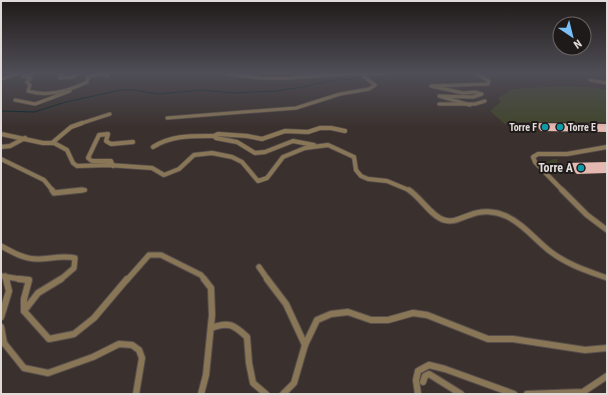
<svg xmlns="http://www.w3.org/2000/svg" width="608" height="395" font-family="'Roboto Condensed',sans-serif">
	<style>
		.green { fill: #41462b }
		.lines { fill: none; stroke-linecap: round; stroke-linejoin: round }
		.stream { stroke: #02232d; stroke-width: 1 }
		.building { fill: #e5b9b1 }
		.street-far3-casing { stroke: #584f4d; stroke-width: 4.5 }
		.street-far2-casing { stroke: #584f4d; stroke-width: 5.5 }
		.street-far1-casing { stroke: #584f4d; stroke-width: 7 }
		.street-casing { stroke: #584f4d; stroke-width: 8 }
		.street-far3 { stroke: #887656; stroke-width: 3 }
		.street-far2 { stroke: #887656; stroke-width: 4 }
		.street-far1 { stroke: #887656; stroke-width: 5 }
		.street { stroke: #887656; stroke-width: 6 }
		.culture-dot { fill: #0f9aa8; stroke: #1e1a19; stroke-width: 1.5 }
		.labels { text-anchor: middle; stroke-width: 4; stroke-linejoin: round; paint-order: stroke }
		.far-poi-label { font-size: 10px; font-weight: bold; fill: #e0dad8; stroke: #1e1a19; text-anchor: end }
		.poi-label { font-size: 12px; font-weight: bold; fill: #e0dad8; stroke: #1e1a19; text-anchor: end }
	</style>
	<rect width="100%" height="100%" fill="#3a312e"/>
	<g class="green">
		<polygon points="559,86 591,87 607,90 607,122 506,122 506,125 490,111 501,102 498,98 513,89"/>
		<polygon points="554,159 557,159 560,174 550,174 544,167 545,163"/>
	</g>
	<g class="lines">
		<polyline class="stream" points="1,111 34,112 66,102 121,90 134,90 158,94 202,90 233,93 276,91 303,87 326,81 355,79"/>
	</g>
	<g class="building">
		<polygon points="534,123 607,124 607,132 541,131"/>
		<polygon points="607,162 607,173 577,174 566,163"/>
	</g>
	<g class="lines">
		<g class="street-far3-casing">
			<g id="street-far3">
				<path d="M33 73 23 76 31 78 27 82 30 85 28 91C48 97 69 91 87 82L88 77 98 74H108L107 76"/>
				<polyline points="62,73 60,78 73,77 78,73"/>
				<path d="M227 73C265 82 302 77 341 74 356 73 372 74 387 73"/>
				<polyline points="1,79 19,73"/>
				<polyline points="590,80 607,83"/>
				<polyline points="15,100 35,104 70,91"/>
				<polyline points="439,104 475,104 485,101"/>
				<polyline points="470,105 439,96 473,97 482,94 475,92 463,93 431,86 488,84 489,81 474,73"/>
				<polyline points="167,118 296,108 340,94 369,89 375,85 361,74"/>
				<polyline points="79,124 110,114"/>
			</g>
		</g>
		<g class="street-far2-casing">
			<g id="street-far2">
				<polyline points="1,134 43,143 54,143 67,150 73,163 77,166 108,165 152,168 164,175 179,169 194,155 212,153 232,157 242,162 258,181 267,178 283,157 305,148 328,145 354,157 356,170 361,176 368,179 387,181 411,191"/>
				<polyline points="52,143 71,127 82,123"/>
				<polyline points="314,145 293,141 265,152 255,153 237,142 216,138 214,136 218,134 247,136 262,139 285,131 308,132 320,128 331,128 345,131"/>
				<polyline points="1,147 10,146 25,138"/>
				<path d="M153 147C172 135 192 136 214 136"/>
				<polyline points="1,159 44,180 53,191"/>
				<polyline points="113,166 111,161 92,161 88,158 99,135 108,134 106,141 111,144 133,142"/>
				<polyline points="74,191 85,190"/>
				<polyline points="563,191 535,162 533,157 538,154 567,154 607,147"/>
			</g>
		</g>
		<g class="street-far1-casing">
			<g id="street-far1">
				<polyline points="52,190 54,193 82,190"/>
				<path d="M409 190C421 198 432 217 444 220 454 223 460 218 470 215 481 210 495 211 506 216 524 224 536 241 551 252 568 265 588 271 607 278"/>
				<polyline points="562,190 587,215 607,230"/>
				<path d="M1 246C12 252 24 259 37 259 50 259 62 255 75 258L74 268 60 280"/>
				<polyline points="259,267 268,280"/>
				<polyline points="1,276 26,280"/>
				<polyline points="5,276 7,280"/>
				<polyline points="127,280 149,255 161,255 201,275 205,280"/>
			</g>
		</g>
		<g class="street-casing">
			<g id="street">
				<polyline points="19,279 29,280 24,299 24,311"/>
				<polyline points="61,279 38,293 24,311 49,339 74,334 94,318 127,279"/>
				<polyline points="267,279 286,304 305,345"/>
				<polyline points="1,317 9,291 6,279"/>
				<polyline points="1,327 4,343 24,368 48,373 93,357 119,344 132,345 139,350 142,358 136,394"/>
				<path d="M211 328C229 321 234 325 247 337L249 363 253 383 266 394"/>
				<polyline points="423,382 425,376 429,374 461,394"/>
				<polyline points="201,394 206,375 212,315 211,288 204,279"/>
				<polyline points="283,394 294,383 305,345 317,320 331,314 348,312 371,320 388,320 413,313 427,315 488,339 513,339 585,350 607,348"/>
				<polyline points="418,394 416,380 418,371 429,365 445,369 514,394"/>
				<polyline points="527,394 583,392 607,376"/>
			</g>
		</g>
		<use href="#street-far3" class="street-far3"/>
		<use href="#street-far2" class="street-far2"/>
		<use href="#street-far1" class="street-far1"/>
		<use href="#street" class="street"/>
	</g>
	<linearGradient id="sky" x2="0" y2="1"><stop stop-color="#201b19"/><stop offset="0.57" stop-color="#4f4e57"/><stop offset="1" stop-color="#4f4e57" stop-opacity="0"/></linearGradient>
	<rect width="608" height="128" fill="url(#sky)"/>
	<g class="culture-dot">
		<circle cx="545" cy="127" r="4"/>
		<circle cx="560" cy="127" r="4"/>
		<circle cx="581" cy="168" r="4"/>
	</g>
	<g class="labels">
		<g class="far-poi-label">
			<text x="537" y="131">Torre F</text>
			<text x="568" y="131" text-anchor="start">Torre E</text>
		</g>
		<g class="poi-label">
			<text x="573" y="172">Torre A</text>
		</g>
	</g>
	<rect width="608" height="395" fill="none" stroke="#e0dad8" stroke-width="4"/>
	<g transform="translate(572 36) rotate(145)"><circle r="19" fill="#1e1a19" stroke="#6c6765"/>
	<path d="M0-3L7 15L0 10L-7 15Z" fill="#79bff8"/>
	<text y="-6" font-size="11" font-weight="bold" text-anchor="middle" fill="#e0dad8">N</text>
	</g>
</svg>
